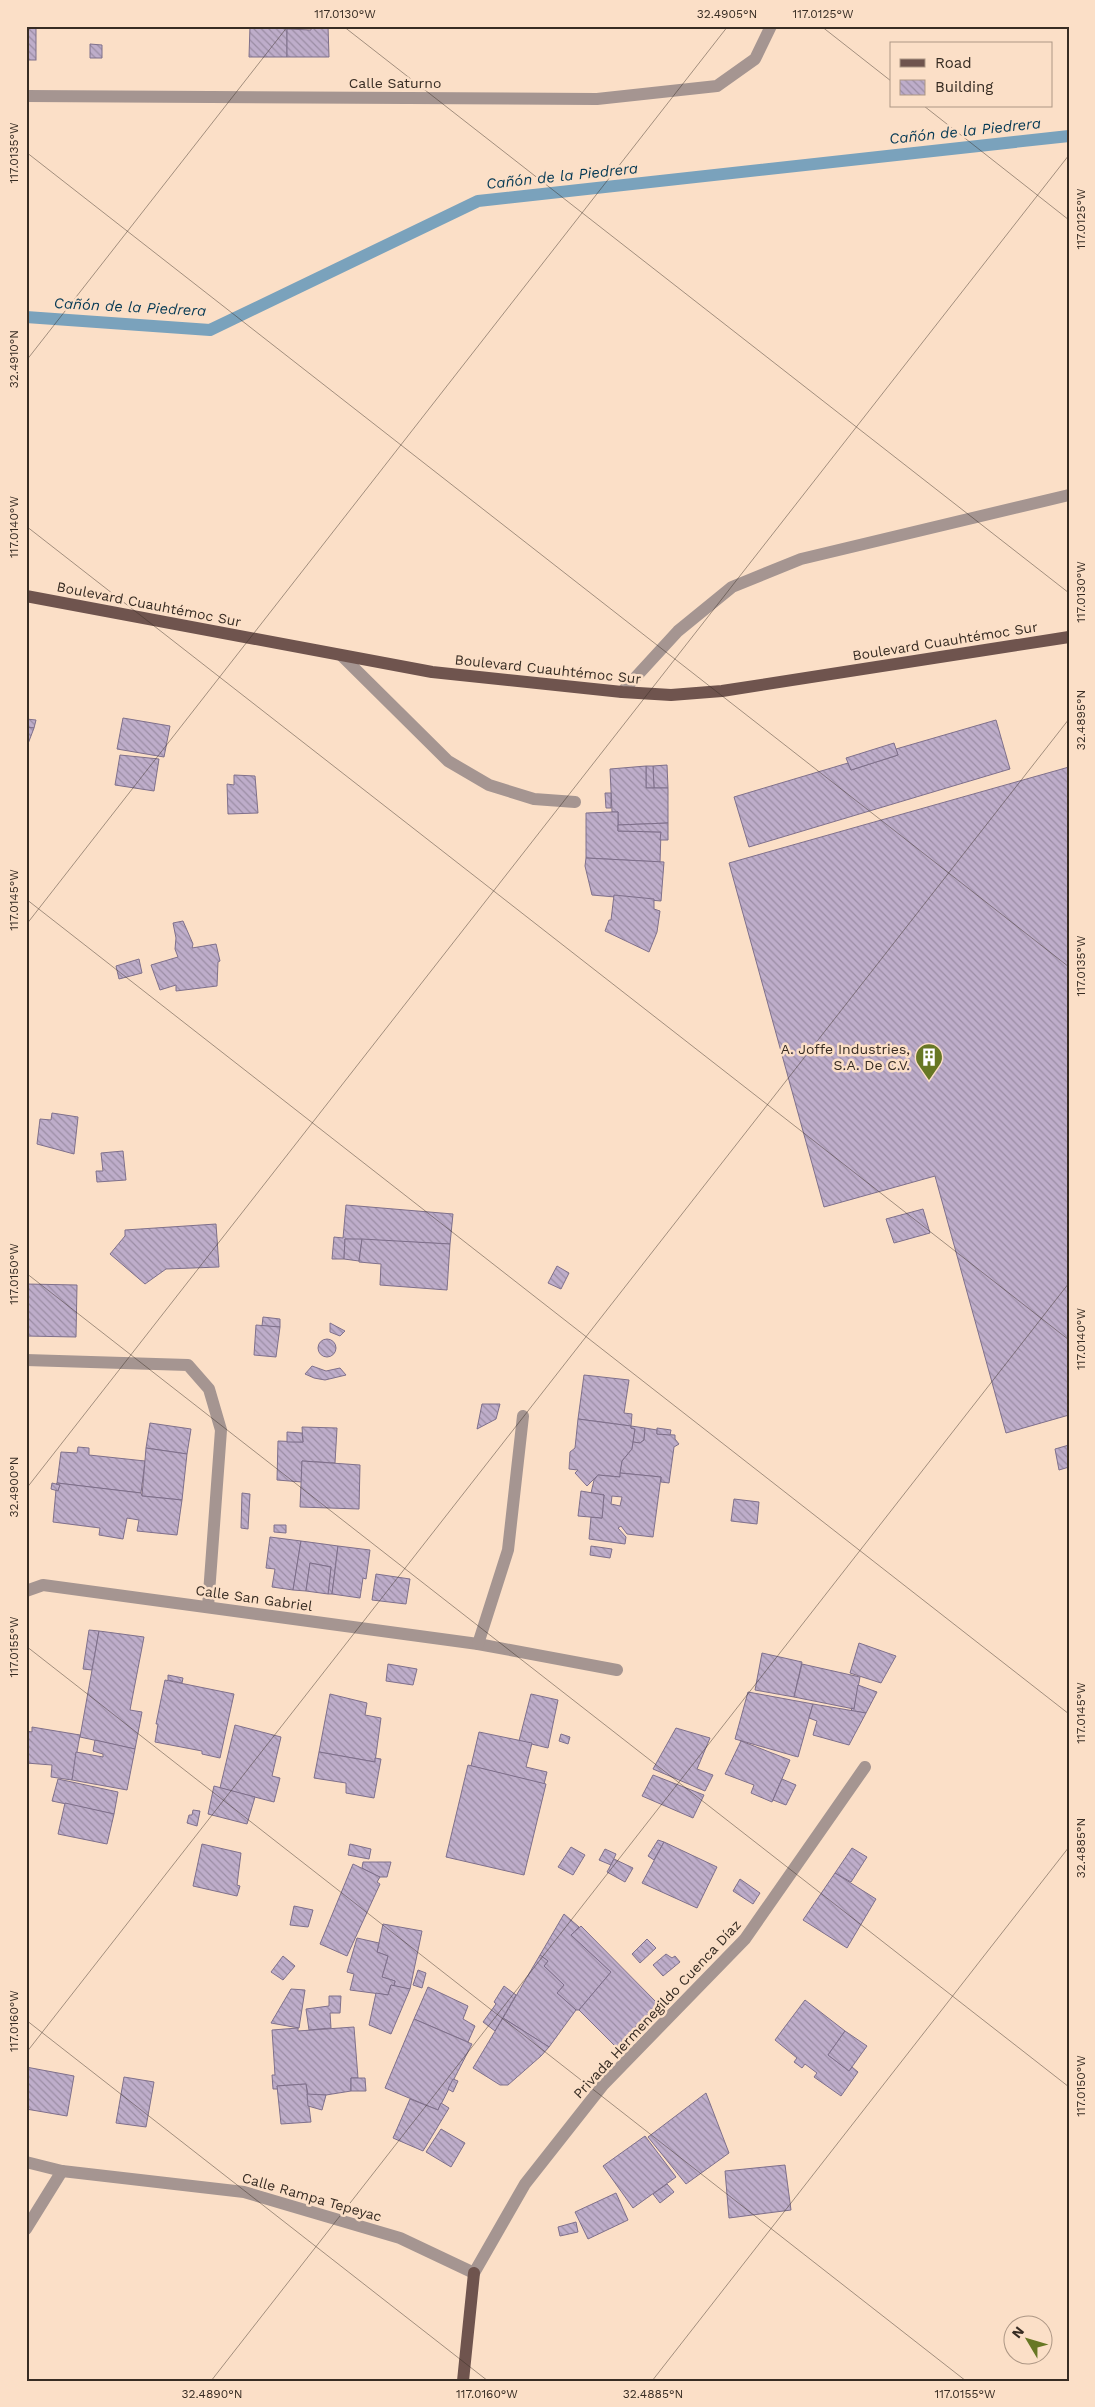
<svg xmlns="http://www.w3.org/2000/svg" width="1095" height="2407" font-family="'Work Sans',sans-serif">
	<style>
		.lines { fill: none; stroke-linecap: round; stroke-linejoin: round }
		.stream { stroke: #7aa2bc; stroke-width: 12 }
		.building { fill: url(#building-back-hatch); stroke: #7f708b; fill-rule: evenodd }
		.minor { stroke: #a59591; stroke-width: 12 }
		.major { stroke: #6f544e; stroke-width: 12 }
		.ticks { fill: none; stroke: #372c23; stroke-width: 1; stroke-opacity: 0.45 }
		.labels { text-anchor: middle; stroke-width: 5; stroke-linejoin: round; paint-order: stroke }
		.street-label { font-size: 14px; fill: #372c23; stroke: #fbdfc7 }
		.poi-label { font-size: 14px; fill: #372c23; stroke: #fbdfc7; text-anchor: end }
		.water-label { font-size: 15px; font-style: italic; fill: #063a55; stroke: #fbdfc7 }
		.neatline { fill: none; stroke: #372c23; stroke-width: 2 }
		.ticks-label { font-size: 12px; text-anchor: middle; fill: #372c23 }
	</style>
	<defs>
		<pattern id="building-back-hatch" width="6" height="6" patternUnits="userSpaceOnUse" patternTransform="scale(1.25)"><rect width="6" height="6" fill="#beadca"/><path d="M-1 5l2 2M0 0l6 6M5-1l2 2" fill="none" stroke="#9b8da4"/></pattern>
	</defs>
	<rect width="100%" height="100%" fill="#fbdfc7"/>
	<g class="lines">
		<polyline class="stream" points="26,317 210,330 478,201 1069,136"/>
	</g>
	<g class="building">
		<rect x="26" y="26" width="10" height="34"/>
		<polygon points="250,26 287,26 287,57 249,57"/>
		<polygon points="311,26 328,26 329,57 287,57 287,29 311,30"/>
		<polygon points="90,44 102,45 102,58 90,58"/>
		<polygon points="123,718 170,726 164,757 117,749"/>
		<polygon points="26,719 36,720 34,728 26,727"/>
		<polygon points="996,720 1010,769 749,847 734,797 848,763 851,770 898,755 896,749"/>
		<polygon points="26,727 34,728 26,749"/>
		<polygon points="894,743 898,755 851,770 846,758"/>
		<polygon points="120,755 159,759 154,791 115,785"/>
		<polygon points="667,765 668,788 654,788 653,766"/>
		<polygon points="646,766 653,766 654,788 646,788"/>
		<polygon points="646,766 646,788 668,788 668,823 618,825 618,812 612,812 610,769"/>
		<polygon points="1069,767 1069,1415 1006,1433 935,1176 824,1207 729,863"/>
		<polygon points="234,775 255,776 258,813 228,814 227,784 234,785"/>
		<polygon points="605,793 611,793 611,808 606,808"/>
		<polygon points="612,812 618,812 618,831 661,832 660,862 586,858 586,813"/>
		<polygon points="668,823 668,840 660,840 661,832 618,831 618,825"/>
		<polygon points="586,858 664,862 661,901 592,895 585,866"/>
		<polygon points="614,895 654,899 654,909 660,911 657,932 649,952 605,931 609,920 611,920"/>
		<polygon points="183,921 193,944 192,948 216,944 220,961 218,962 217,986 176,991 176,985 160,990 151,965 178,957 175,949 176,938 173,923"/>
		<polygon points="139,959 142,973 119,979 116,966"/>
		<polygon points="52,1113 78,1117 74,1154 37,1144 40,1119 51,1120"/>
		<polygon points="123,1151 126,1180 97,1182 96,1171 103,1171 101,1153"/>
		<polygon points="346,1205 453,1214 450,1244 345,1239 344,1259 332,1259 334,1237 343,1238"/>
		<polygon points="923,1209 930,1233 894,1243 886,1219"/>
		<polygon points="216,1224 219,1267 166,1269 145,1284 110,1254 125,1236 125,1230"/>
		<polygon points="345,1239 362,1239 359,1261 344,1259"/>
		<polygon points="362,1239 450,1244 447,1290 380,1285 381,1264 359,1262"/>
		<polygon points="557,1266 569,1273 561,1289 548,1283"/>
		<polygon points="26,1284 77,1285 76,1337 26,1336"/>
		<polygon points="263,1317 280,1319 280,1327 262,1326"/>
		<polygon points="330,1323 345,1331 340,1336 330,1332"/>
		<polygon points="256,1325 280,1327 276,1357 254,1355"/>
		<circle cx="327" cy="1348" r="9"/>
		<polygon points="312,1366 326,1371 340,1368 346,1375 325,1380 314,1378 305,1374"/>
		<polygon points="584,1375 629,1380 624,1413 632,1414 631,1426 578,1419"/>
		<polygon points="482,1404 500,1404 496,1419 477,1429"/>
		<polygon points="578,1419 631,1426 631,1428 635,1429 632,1449 622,1461 620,1477 598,1475 587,1486 575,1473 578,1470 569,1469 570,1452 575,1448"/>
		<polygon points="150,1423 191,1429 187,1454 146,1448"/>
		<polygon points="631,1426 645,1428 644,1440 640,1443 633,1442 635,1429 631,1428"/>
		<polygon points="302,1427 337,1428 335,1463 302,1461 302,1482 277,1480 278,1441 303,1442"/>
		<polygon points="645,1428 657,1430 657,1434 675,1435 675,1439 679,1444 674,1447 669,1483 661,1482 661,1477 620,1473 622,1461 632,1449 633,1442 640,1443 644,1440"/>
		<polygon points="657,1428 671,1430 670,1435 657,1434"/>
		<polygon points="287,1432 302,1433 303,1442 287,1442"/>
		<polygon points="1069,1445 1069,1467 1059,1470 1055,1449"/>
		<polygon points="78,1447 89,1448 89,1455 145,1461 141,1493 57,1483 61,1452 77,1453"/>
		<polygon points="146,1448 187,1454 182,1500 142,1496"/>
		<polygon points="302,1461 360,1465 359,1509 300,1507"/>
		<path d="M620 1473 661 1477 653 1537 627 1534 621 1526 618 1528 626 1537 625 1544 589 1539 591 1517 602 1518 604 1495 591 1493 594 1480 598 1475 620 1477ZM612 1496 622 1497 620 1506 611 1504Z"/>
		<polygon points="52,1483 60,1485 58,1491 51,1489"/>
		<polygon points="57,1483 141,1493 142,1496 182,1500 177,1535 137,1531 139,1520 127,1518 123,1539 99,1535 100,1528 53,1522 56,1490 58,1491 60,1485 56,1484"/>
		<polygon points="581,1491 604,1495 602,1518 578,1516"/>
		<polygon points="242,1493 250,1494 248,1529 241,1528"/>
		<polygon points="734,1499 759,1502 757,1524 731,1521"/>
		<polygon points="274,1525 286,1525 286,1533 274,1532"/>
		<polygon points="270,1537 301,1541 293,1590 272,1587 275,1569 266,1568"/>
		<polygon points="301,1541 338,1546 332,1594 328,1594 331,1567 310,1563 306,1591 293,1590"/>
		<polygon points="338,1546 370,1550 366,1579 363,1578 360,1598 332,1594"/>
		<polygon points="591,1546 612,1549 610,1558 590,1555"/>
		<polygon points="310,1563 331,1567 328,1594 306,1591"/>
		<polygon points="376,1574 410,1579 406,1604 372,1600"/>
		<polygon points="89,1630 99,1631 92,1670 83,1669"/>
		<polygon points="99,1631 144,1637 130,1710 142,1712 135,1749 80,1737"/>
		<polygon points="859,1643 896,1656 881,1683 850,1673"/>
		<polygon points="762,1653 802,1662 794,1697 755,1690"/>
		<polygon points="388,1664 417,1669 413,1685 386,1681"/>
		<polygon points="802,1664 860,1677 854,1709 794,1697"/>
		<polygon points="168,1675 183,1678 182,1683 168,1680"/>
		<polygon points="165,1680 234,1694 220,1758 202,1754 202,1751 155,1742 158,1724 156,1724"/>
		<polygon points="858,1685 877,1692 866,1713 852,1711 851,1708 854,1709"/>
		<polygon points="748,1692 813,1704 798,1757 735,1739"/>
		<polygon points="330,1694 367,1703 365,1715 381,1718 375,1762 319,1752"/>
		<polygon points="531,1694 558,1700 548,1748 519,1741"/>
		<polygon points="813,1704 866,1713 849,1745 813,1735 817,1721 809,1718"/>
		<polygon points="235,1725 281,1737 272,1776 280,1778 274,1802 220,1788"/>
		<polygon points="32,1727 80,1735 72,1780 51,1777 52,1765 26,1763 26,1731 32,1732"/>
		<polygon points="676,1728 710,1738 697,1769 713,1775 705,1791 653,1769"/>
		<polygon points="479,1732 532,1743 526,1767 547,1772 544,1784 471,1766"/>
		<polygon points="561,1734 570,1737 568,1744 559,1741"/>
		<polygon points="95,1740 135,1749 127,1790 72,1780 76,1752 103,1757 103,1754 93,1751"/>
		<polygon points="741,1741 790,1760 772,1802 751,1793 754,1785 725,1774"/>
		<polygon points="319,1752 375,1762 375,1758 381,1759 374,1798 346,1793 346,1783 314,1778"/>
		<polygon points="468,1765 546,1784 524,1875 446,1857"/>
		<polygon points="653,1775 704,1795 693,1818 642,1796"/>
		<polygon points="58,1779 118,1792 114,1814 52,1801"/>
		<polygon points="782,1779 796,1785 786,1805 773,1800"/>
		<polygon points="214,1786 255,1797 247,1824 208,1814"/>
		<polygon points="65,1803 114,1814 107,1844 58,1834"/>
		<polygon points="193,1810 200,1811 197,1826 187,1823 189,1815 192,1815"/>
		<polygon points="658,1840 664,1842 654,1860 648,1856"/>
		<polygon points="664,1842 717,1867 697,1908 642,1883"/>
		<polygon points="202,1844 241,1853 237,1885 240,1886 237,1896 193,1886"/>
		<polygon points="350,1844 371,1849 369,1859 348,1855"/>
		<polygon points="571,1847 585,1855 573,1875 558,1867"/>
		<polygon points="852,1848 867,1857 851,1882 835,1873"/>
		<polygon points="605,1849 616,1854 611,1865 599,1860"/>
		<polygon points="614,1859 633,1868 625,1882 607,1872"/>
		<polygon points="363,1862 391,1862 387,1877 379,1877 362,1868"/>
		<polygon points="353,1864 380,1877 377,1882 380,1884 347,1956 320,1944"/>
		<polygon points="835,1873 876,1899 847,1948 803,1920"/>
		<polygon points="740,1879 760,1893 753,1904 733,1891"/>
		<polygon points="294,1906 313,1910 308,1927 290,1925"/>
		<polygon points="564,1914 579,1927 571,1935 611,1972 579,2010 576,2010 557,1993 564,1985 544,1966 548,1961 540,1955"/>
		<polygon points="383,1924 422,1931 410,1989 394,1986 395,1981 382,1977 388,1956 377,1952"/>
		<polygon points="581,1926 658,2004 616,2047 579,2010 611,1972 571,1935"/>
		<polygon points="357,1938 379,1943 377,1952 388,1956 382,1977 395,1981 394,1986 391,1985 388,1995 350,1990 354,1974 347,1972"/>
		<polygon points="647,1939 656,1948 640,1963 632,1954"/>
		<polygon points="666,1954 672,1958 675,1956 680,1962 663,1976 653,1965"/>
		<polygon points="540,1955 548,1961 544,1966 564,1985 557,1993 576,2010 549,2047 503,2018"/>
		<polygon points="283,1956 295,1966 283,1980 271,1972"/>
		<polygon points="418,1970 426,1973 422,1988 413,1985"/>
		<polygon points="391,1985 410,1989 391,2034 369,2025 376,1993 388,1995"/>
		<polygon points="504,1986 516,1995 495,2031 483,2022 496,2004 494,2002"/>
		<polygon points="428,1987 468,2006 463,2019 475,2026 468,2042 414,2019"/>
		<polygon points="291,1989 305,1990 299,2028 271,2023"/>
		<polygon points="329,1996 341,1996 340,2013 330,2013 331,2028 309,2030 306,2009 329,2006"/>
		<polygon points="805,2000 845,2031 828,2055 849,2071 852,2067 858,2072 841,2096 814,2077 817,2073 805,2064 802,2068 794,2062 797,2058 775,2040"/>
		<polygon points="503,2018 549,2047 541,2056 508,2085 500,2085 473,2068"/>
		<polygon points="414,2019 472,2044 438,2110 385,2088"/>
		<polygon points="354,2027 358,2078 351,2078 351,2091 326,2095 308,2095 306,2084 277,2086 278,2089 273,2089 272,2075 275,2075 272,2030 298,2028 298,2031"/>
		<polygon points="845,2031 867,2046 849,2071 828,2055"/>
		<polygon points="26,2067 74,2076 67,2116 26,2109"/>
		<polygon points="124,2077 154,2082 146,2127 116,2123"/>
		<polygon points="351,2078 365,2078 366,2091 351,2091"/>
		<polygon points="453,2079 458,2081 453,2092 448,2089"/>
		<polygon points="306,2084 311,2122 281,2124 277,2086"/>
		<polygon points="706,2093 729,2153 686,2184 648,2137"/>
		<polygon points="307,2094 326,2095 322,2110 308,2106"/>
		<polygon points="410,2099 438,2110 441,2103 449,2108 423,2151 393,2138"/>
		<polygon points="441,2129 465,2143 451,2167 426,2152"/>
		<polygon points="645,2136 676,2177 633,2208 603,2166"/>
		<polygon points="785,2165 791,2210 729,2218 725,2171"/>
		<polygon points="667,2184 674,2192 660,2203 653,2194"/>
		<polygon points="616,2193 628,2220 588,2239 575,2212"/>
		<polygon points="576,2222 578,2232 560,2236 558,2227"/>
	</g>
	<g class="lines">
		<g class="minor">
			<polyline points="26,96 597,99 717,86 755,59 771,26"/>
			<polyline points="342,656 448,761 489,785 534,799 575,802"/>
			<polyline points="622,692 678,631 732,587 801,559 1069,495"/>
			<polyline points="26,1360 188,1365 209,1389 221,1430 208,1607"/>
			<polyline points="26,1591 43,1585 478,1644 617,1670"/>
			<polyline points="478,1644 508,1550 523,1416"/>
			<polyline points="26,2162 62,2171 244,2192 400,2238 474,2273 525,2184 603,2085 745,1939 865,1767"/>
			<polyline points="26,2229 62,2171"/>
		</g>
		<g class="major">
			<polyline points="26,596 432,672 622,692 671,695 722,691 1069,637"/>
			<polyline points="463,2381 474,2273"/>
		</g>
	</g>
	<path class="ticks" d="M343 26 1069 593M821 26 891 81M924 106 1069 220M26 152 1069 967M26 361 288 26M26 526 1069 1340M26 899 1069 1714M26 925 728 26M26 1273 1069 2087M26 1489 1069 155M26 1646 966 2381M26 2020 488 2381M26 2053 1069 719M211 2381 1069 1283M652 2381 1069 1847"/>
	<defs>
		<g id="building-pin" transform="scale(1.4375)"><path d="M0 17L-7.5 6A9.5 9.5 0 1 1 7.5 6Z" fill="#677724" stroke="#fbdfc7"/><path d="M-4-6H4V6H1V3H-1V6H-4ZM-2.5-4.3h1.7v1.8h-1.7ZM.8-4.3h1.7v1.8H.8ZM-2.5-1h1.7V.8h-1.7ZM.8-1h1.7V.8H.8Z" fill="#fff"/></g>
	</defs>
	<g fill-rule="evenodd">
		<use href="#building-pin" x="929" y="1057"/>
	</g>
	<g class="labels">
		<g class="street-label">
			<text x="395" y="88">Calle Saturno</text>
			<text transform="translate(149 604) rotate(11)" y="5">Boulevard Cuauhtémoc Sur</text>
			<text transform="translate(945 641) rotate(-9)" y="5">Boulevard Cuauhtémoc Sur</text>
			<text transform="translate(548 669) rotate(6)" y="5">Boulevard Cuauhtémoc Sur</text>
			<text transform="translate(254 1598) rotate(8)" y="5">Calle San Gabriel</text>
			<text transform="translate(657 2009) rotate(-47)" y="5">Privada Hermenegildo Cuenca Díaz</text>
			<text transform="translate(312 2197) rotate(16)" y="5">Calle Rampa Tepeyac</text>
		</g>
		<g class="poi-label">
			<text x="910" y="1054">A. Joffe Industries,<tspan x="910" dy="16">S.A. De C.V.</tspan></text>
		</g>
		<g class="water-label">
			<text transform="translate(965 131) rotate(-6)" y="5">Cañón de la Piedrera</text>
			<text transform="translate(562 176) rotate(-6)" y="5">Cañón de la Piedrera</text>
			<text transform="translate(130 307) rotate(3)" y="5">Cañón de la Piedrera</text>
		</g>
	</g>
	<rect width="1095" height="2407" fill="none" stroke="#fbdfc7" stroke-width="55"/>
	<rect x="890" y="42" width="162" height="65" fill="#fbdfc7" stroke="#ad9785"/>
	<rect x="900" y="59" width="25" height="8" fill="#6f544e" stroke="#ad9785"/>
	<text x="935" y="68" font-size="15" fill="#372c23">Road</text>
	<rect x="900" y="80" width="25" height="15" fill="url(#building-back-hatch)" stroke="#ad9785"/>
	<text x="935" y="92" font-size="15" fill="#372c23">Building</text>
	<g transform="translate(1028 2340) rotate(308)"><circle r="24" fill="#fbdfc7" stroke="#ad9785"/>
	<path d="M0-4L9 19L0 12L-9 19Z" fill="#677724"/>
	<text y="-8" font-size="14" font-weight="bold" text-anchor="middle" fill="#372c23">N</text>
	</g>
	<rect x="28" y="28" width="1040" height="2352" class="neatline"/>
	<g class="ticks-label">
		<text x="345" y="18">117.0130°W</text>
		<text x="727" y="18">32.4905°N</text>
		<text x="823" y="18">117.0125°W</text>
		<text transform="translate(14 153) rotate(-90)" y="4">117.0135°W</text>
		<text transform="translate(1081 219) rotate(-90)" y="4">117.0125°W</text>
		<text transform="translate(14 359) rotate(-90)" y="4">32.4910°N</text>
		<text transform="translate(14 527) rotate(-90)" y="4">117.0140°W</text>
		<text transform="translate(1081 592) rotate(-90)" y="4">117.0130°W</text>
		<text transform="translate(1081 720) rotate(-90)" y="4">32.4895°N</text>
		<text transform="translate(14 900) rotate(-90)" y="4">117.0145°W</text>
		<text transform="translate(1081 966) rotate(-90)" y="4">117.0135°W</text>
		<text transform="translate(14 1274) rotate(-90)" y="4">117.0150°W</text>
		<text transform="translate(1081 1339) rotate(-90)" y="4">117.0140°W</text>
		<text transform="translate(14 1487) rotate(-90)" y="4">32.4900°N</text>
		<text transform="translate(14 1647) rotate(-90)" y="4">117.0155°W</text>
		<text transform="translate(1081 1713) rotate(-90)" y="4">117.0145°W</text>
		<text transform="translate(1081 1848) rotate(-90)" y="4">32.4885°N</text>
		<text transform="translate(14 2021) rotate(-90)" y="4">117.0160°W</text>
		<text transform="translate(1081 2086) rotate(-90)" y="4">117.0150°W</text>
		<text x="212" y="2398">32.4890°N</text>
		<text x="487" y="2398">117.0160°W</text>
		<text x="653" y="2398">32.4885°N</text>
		<text x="965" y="2398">117.0155°W</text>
	</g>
</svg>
